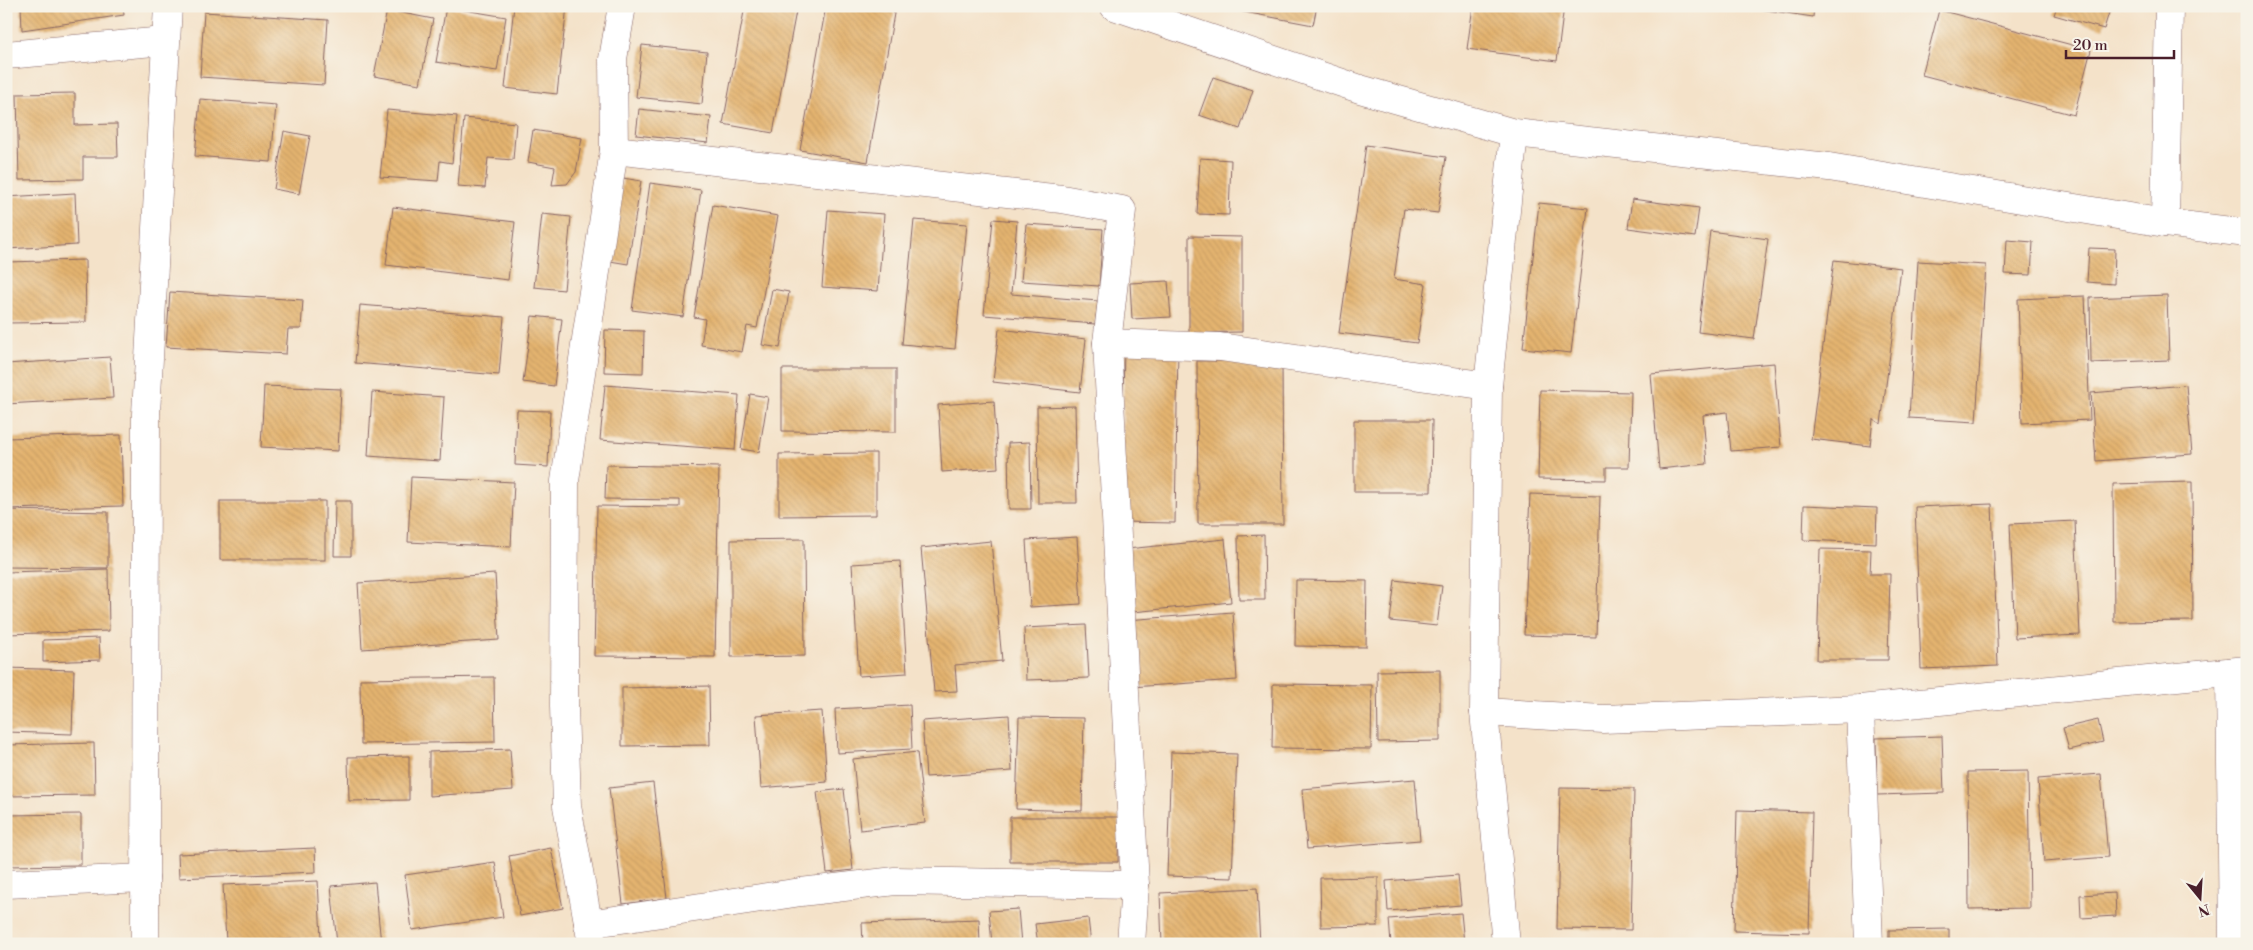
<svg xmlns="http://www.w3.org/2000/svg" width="2253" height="950" font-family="'Libre Bodoni',serif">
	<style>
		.building { fill: url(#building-back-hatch) }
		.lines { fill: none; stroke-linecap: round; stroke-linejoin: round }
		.minor-casing { stroke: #866362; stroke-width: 29 }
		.minor { stroke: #fff; stroke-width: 28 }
	</style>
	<defs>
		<pattern id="building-back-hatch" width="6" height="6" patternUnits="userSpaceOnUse" patternTransform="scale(1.25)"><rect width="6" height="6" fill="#e4b470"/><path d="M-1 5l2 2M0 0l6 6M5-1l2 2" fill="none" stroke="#c59a61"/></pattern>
	</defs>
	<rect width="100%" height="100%" fill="#f7f3e8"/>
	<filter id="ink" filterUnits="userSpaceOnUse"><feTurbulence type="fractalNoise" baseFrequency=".02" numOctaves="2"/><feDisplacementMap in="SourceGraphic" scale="10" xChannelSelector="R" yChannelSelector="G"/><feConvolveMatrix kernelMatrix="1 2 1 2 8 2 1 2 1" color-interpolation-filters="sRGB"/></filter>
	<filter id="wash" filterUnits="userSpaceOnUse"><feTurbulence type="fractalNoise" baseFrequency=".0096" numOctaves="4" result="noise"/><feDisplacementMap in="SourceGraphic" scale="20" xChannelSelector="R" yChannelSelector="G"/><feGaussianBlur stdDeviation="1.12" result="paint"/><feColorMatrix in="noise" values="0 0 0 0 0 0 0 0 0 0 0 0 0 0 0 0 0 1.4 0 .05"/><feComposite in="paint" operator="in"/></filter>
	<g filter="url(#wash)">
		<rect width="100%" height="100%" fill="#f4e2c9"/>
		<g id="blocks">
			<g class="building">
				<polygon points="21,6 123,6 124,15 22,30"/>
				<polygon points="514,6 567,6 557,94 505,88"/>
				<polygon points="745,6 797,6 773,133 723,124"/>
				<polygon points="826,6 884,6 895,8 868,162 800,150"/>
				<polygon points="1240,6 1317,6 1313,25 1239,11"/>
				<polygon points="1473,6 1564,6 1557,61 1467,49"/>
				<polygon points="1739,6 1814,6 1813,17"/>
				<polygon points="2057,6 2111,6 2104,29 2054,15"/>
				<polygon points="446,7 506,17 497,71 436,62"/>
				<polygon points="387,10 433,19 420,84 374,76"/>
				<polygon points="1939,10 2091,50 2074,115 1922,75"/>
				<polygon points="204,12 328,20 324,85 200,77"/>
				<polygon points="642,45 707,52 702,104 636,97"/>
				<polygon points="1213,77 1253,90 1240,129 1199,115"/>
				<polygon points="75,93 75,125 117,124 118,157 83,157 83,179 19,180 17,94"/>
				<polygon points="200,99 276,105 271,162 195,156"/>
				<polygon points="639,109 711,117 708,143 636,135"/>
				<polygon points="387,110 457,116 452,163 440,161 438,181 380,177"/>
				<polygon points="464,118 516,123 513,160 488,158 485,188 458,186"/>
				<polygon points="533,130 582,138 576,172 567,184 552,185 555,167 528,162"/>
				<polygon points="284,131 310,136 299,194 274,189"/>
				<polygon points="1366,145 1446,157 1438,213 1404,209 1394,279 1426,284 1417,343 1339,333"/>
				<polygon points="1200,158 1231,160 1229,215 1197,214"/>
				<polygon points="623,178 641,181 628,264 610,261"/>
				<polygon points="650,183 701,190 683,317 632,310"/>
				<polygon points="75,193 77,245 6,249 6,197"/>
				<polygon points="1632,199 1699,208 1695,237 1628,228"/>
				<polygon points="1539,203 1588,208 1571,353 1523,348"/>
				<polygon points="713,205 778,216 757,328 747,326 742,352 701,345 705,319 694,317"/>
				<polygon points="393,207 515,222 508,280 386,265"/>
				<polygon points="828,210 884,214 878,291 822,287"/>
				<polygon points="542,214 571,217 564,290 534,287"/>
				<polygon points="993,219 1017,221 1011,294 1098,301 1095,324 984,315"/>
				<polygon points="914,220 967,224 955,349 902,344"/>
				<polygon points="1026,224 1103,229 1099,286 1021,281"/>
				<polygon points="1710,231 1768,239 1754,339 1698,332"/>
				<polygon points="1189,236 1242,237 1242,332 1189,333"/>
				<polygon points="2007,240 2033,242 2031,275 2005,274"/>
				<polygon points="2089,248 2115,249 2114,284 2087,282"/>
				<polygon points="85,260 86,322 6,323 6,262"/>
				<polygon points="1834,260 1901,268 1881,424 1873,419 1870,446 1811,439"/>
				<polygon points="1918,261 1986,265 1976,422 1909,418"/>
				<polygon points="1168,281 1171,317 1132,319 1130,283"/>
				<polygon points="772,289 789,292 780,348 762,345"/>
				<polygon points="170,292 303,300 301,329 288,329 286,354 166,347"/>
				<polygon points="2167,295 2169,360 2091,363 2090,298"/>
				<polygon points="2085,296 2090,420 2022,423 2018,299"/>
				<polygon points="360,305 504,317 499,375 355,363"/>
				<polygon points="532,316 562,319 554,386 523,382"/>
				<polygon points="999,329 1086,339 1080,392 993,382"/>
				<polygon points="605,330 644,331 643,373 604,372"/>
				<polygon points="1124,348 1178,349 1175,523 1121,522"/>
				<polygon points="110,357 113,398 6,404 6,364"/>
				<polygon points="1197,361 1282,361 1283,524 1198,524"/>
				<polygon points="1774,363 1781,447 1731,451 1727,412 1703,415 1707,464 1659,469 1651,374"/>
				<polygon points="782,369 896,369 896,432 782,431"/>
				<polygon points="605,385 739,395 735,450 600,440"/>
				<polygon points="2186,385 2192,454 2096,461 2091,393"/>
				<polygon points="264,386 341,389 338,451 261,447"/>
				<polygon points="1540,390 1631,392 1629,467 1606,467 1606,480 1538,479"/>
				<polygon points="372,392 444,397 440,461 368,456"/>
				<polygon points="750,394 768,397 759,452 741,449"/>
				<polygon points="994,401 998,468 942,472 938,405"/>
				<polygon points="1075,406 1077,503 1038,503 1037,407"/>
				<polygon points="517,410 550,411 548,467 515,465"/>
				<polygon points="1354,420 1432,420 1431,492 1354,492"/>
				<polygon points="121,435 123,506 6,509 6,438"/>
				<polygon points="1030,442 1031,509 1009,509 1008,443"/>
				<polygon points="876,453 876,515 779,516 779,454"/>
				<polygon points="606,465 719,467 715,657 594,656 597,506 680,507 680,500 605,499"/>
				<polygon points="411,477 514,482 511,547 408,542"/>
				<polygon points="2192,482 2193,621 2114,622 2113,484"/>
				<polygon points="1530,494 1600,496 1596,637 1524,635"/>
				<rect x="220" y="501" width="105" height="59"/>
				<polygon points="335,501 351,501 351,556 334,556"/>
				<polygon points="1992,504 1998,666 1921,669 1915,507"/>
				<polygon points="1804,505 1877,508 1876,543 1803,540"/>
				<polygon points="6,510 108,512 108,568 6,567"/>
				<polygon points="2075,521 2080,635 2015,638 2010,524"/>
				<polygon points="1264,535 1265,600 1239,600 1238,536"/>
				<polygon points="1077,537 1081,604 1030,607 1026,540"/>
				<polygon points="804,539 805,656 731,657 731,540"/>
				<polygon points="1225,539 1231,602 1133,612 1127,549"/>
				<polygon points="991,541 1002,661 955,665 957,691 934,692 921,548"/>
				<polygon points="1820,549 1871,550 1870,574 1890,574 1888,660 1817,660"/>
				<polygon points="900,561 907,673 859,676 852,564"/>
				<polygon points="108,569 109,631 6,634 6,572"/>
				<polygon points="495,574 499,640 362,649 358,583"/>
				<polygon points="1296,580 1367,581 1366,647 1295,646"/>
				<polygon points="1395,580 1442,586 1437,626 1390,621"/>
				<polygon points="1233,612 1237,680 1131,687 1126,620"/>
				<polygon points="1086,625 1089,678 1026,680 1024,628"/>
				<polygon points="99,638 100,660 43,662 43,640"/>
				<polygon points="6,668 74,670 72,734 6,732"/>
				<polygon points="1440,670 1440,741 1378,742 1377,671"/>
				<polygon points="494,677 495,742 361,744 360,679"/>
				<polygon points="1273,684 1372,685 1371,749 1272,748"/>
				<polygon points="709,686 710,745 622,746 622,688"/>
				<polygon points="910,705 912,749 837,753 835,709"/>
				<polygon points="822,711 827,782 761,788 756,715"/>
				<polygon points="1009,715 1012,771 926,777 922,721"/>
				<polygon points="1019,717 1084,718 1082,811 1016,809"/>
				<polygon points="2098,720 2103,742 2069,750 2063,728"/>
				<polygon points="1942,736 1944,793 1877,795 1876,738"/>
				<polygon points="94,743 95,795 6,796 6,745"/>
				<polygon points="510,749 513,790 429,796 429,752"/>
				<polygon points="917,752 925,823 860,830 853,759"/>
				<polygon points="1171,752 1237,754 1232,878 1167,876"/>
				<polygon points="409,756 409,800 349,801 348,757"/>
				<polygon points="2028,771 2030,908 1969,909 1968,772"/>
				<polygon points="2101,774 2108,857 2044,862 2038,779"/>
				<polygon points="1415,779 1420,840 1307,849 1302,789"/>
				<polygon points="653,783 667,898 623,904 609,788"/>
				<polygon points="1560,788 1634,789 1631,930 1557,929"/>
				<polygon points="844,789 853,870 827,873 817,792"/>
				<polygon points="1737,810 1812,812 1809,933 1734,931"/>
				<polygon points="81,814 81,865 6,866 6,815"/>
				<polygon points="1010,817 1119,817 1118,862 1010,862"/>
				<polygon points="315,848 316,872 179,878 178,854"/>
				<polygon points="551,848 563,908 520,916 509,856"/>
				<polygon points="495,862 503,917 412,930 405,875"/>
				<polygon points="1458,875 1461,905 1388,911 1386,881"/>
				<polygon points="1378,877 1378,926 1321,927 1320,878"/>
				<polygon points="318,881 321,938 226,942 223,885"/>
				<polygon points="375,882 381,944 337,944 331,886"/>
				<polygon points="1257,888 1260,944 1162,944 1160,893"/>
				<polygon points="2115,893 2116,916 2081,918 2080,895"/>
				<polygon points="1018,909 1021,944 992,944 989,911"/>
				<polygon points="1461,913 1464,943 1391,944 1389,919"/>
				<polygon points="1088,918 1091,944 1038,944 1035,924"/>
				<polygon points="979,919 980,944 863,944 862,923"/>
				<polygon points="1949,929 1949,944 1889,944 1889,930"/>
			</g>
		</g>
	</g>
	<g filter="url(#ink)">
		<use href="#blocks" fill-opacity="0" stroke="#866362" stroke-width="1"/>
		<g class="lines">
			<g class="minor-casing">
				<g id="minor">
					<polyline points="1114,6 1360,89 1514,133 1829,167 2165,223 2247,233"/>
					<polyline points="6,55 165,41"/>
					<polyline points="614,150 1062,199 1122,210 1107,343 1135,885 1131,944"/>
					<polyline points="2165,223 2169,6"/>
					<polyline points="1107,343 1220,347 1488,386"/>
					<polyline points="2230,672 2233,944"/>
					<polyline points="1860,709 1869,944"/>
					<polyline points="1484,712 1603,719 1860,709 2247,670"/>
					<polyline points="6,884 145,878"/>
					<polyline points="588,924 801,892 895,881 1135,885"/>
					<polyline points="145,944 146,414 168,6"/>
					<polyline points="592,944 567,806 564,706 565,481 614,150 613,59 622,6"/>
					<polyline points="1506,944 1484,712 1488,386 1514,133"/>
				</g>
			</g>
			<use href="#minor" class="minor"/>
		</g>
	</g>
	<rect width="2253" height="950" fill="none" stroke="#f7f3e8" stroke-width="25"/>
	<g transform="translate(2200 898) rotate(162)" stroke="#f7f3e8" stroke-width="4" paint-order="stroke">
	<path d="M0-4L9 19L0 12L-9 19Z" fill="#4a1f2b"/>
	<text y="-8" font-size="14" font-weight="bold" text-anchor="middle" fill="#4a1f2b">N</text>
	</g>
	<path d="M2066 50v8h108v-8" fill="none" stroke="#4a1f2b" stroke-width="2.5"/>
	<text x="2073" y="50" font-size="15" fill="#4a1f2b" stroke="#f7f3e8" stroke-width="4" paint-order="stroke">20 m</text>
</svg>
